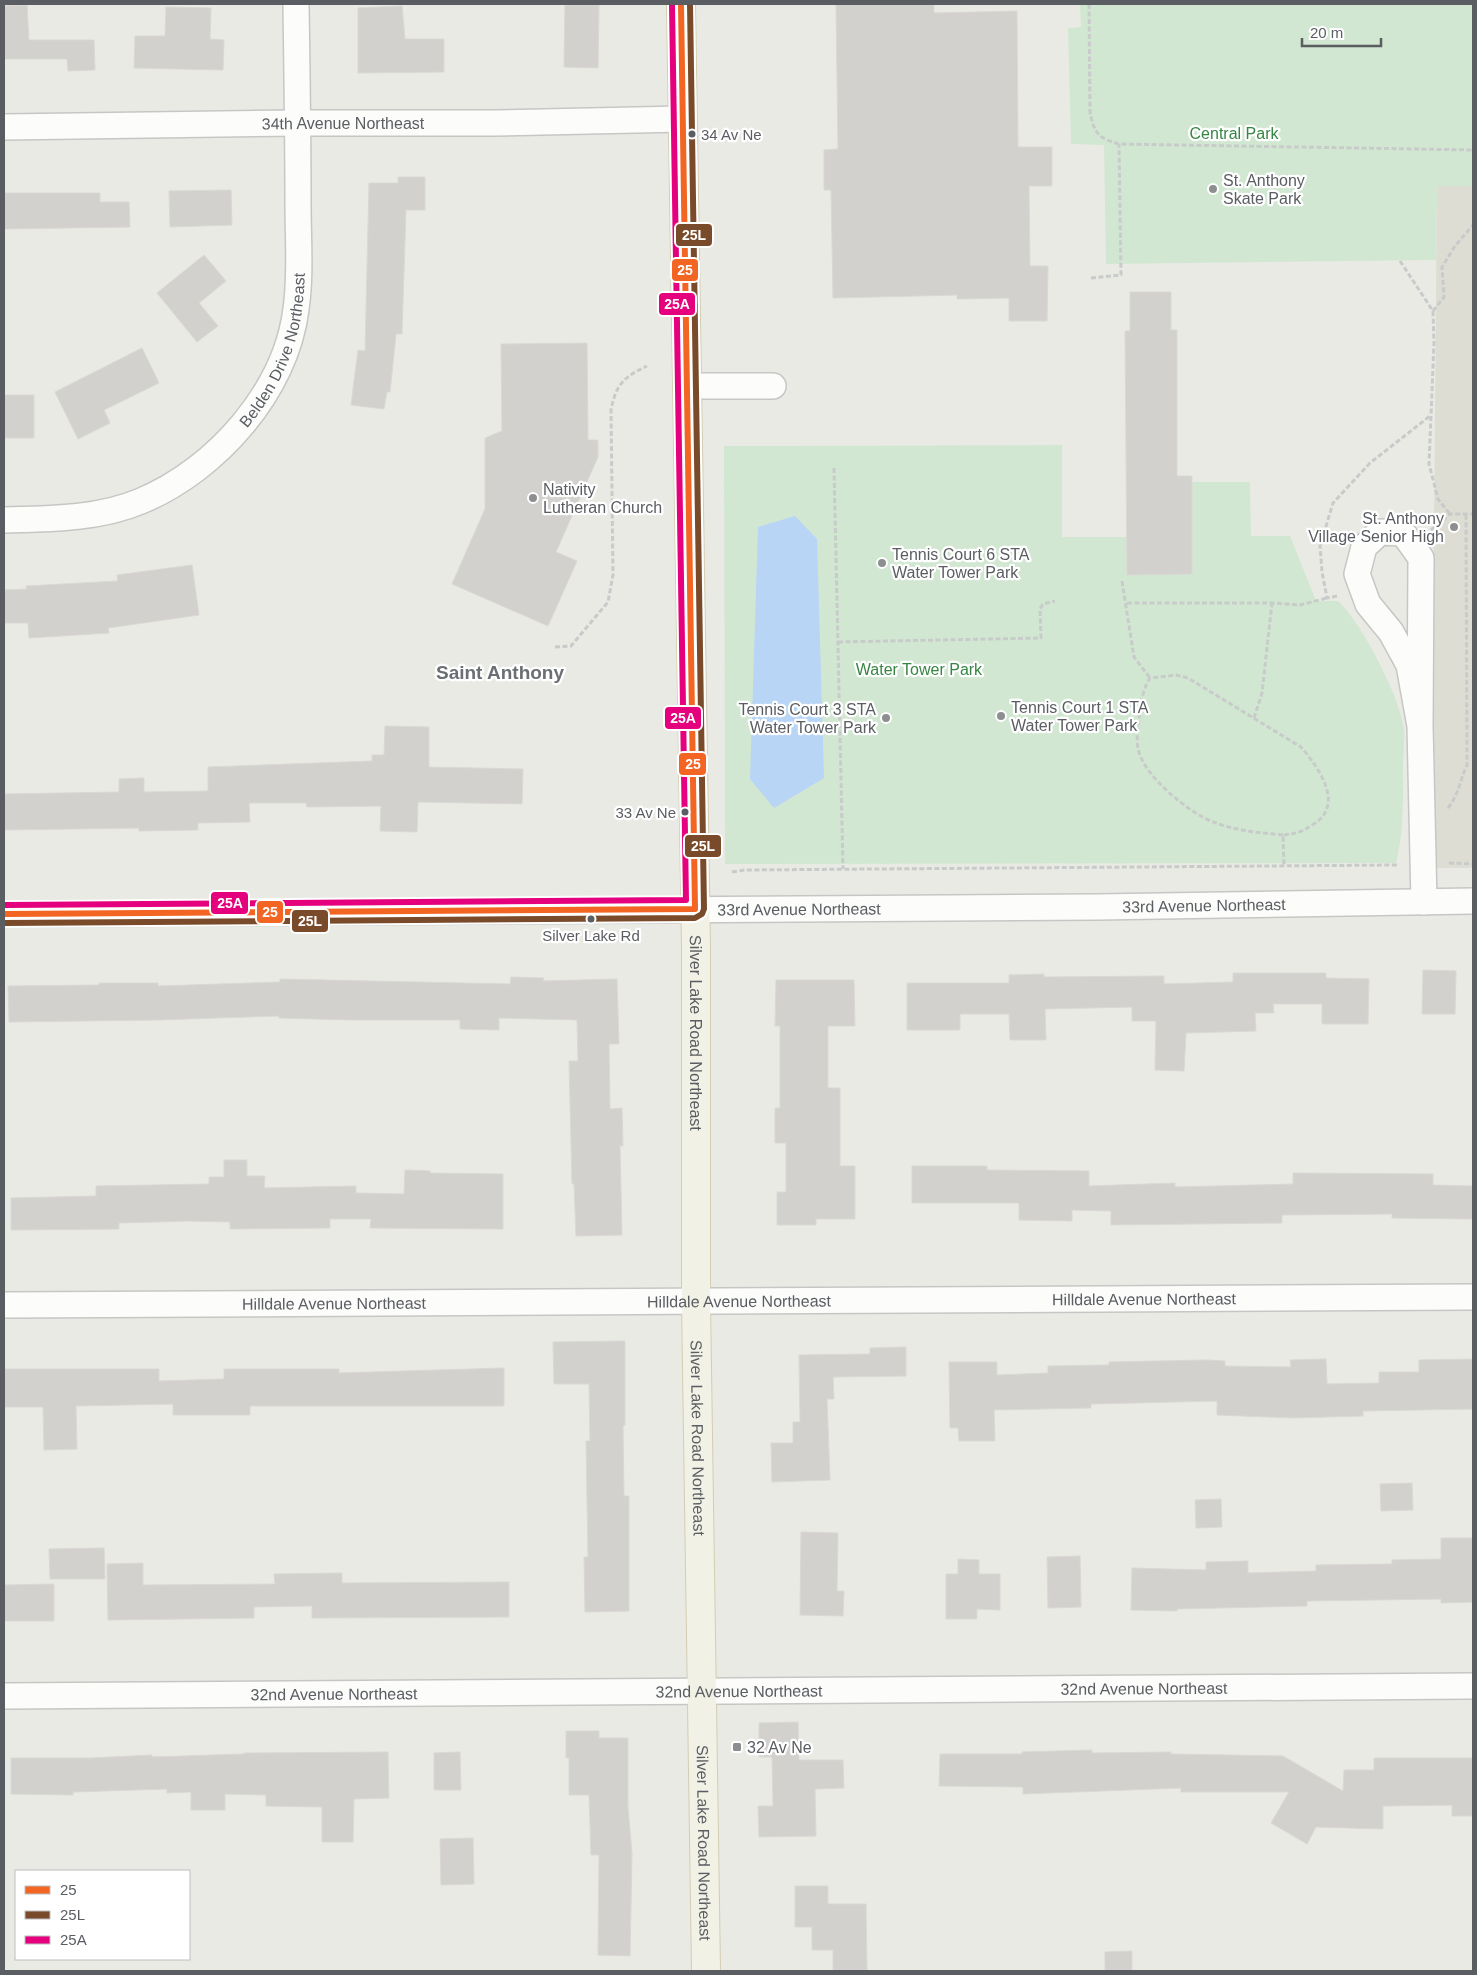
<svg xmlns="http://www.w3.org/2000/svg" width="1477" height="1975" font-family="Arial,sans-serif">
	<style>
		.education { fill: #deddd4 }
		.green { fill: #d2e7d2 }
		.water { fill: #b8d5f6 }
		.building { fill: #d2d1ce; stroke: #d9d8d4 }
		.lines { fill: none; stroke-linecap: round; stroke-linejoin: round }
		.minor-casing { stroke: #c6c7c5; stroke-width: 28 }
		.major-casing { stroke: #d2cdb3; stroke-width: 30 }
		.path { stroke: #c7cbc9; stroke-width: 3; stroke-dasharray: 5 2.5; stroke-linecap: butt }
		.minor { stroke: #fcfcfb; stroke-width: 25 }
		.major { stroke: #f2f1e6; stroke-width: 28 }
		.bus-1-casing { stroke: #fff; stroke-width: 10 }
		.bus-2-casing { stroke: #fff; stroke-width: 10 }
		.bus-3-casing { stroke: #fff; stroke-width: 10 }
		.bus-1 { stroke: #f26522; stroke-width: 6 }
		.bus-2 { stroke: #7a4b2a; stroke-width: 6 }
		.bus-3 { stroke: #e5007d; stroke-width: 6 }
		.bus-dot { fill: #5a5d62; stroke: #fff; stroke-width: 2 }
		.poi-dot { fill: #8c8e90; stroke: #fff; stroke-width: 2 }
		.labels { text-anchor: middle; stroke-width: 4.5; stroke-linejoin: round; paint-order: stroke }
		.bus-label { font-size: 15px; fill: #5a5d62; stroke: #fff; text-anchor: start }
		.street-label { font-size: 16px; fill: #5a5d62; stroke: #fff }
		.park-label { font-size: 16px; fill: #378543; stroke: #fff }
		.poi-label { font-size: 16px; fill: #5a5d62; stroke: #fff; text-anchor: start }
		.quarter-label { font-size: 19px; font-weight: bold; fill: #6b6f74; stroke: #fff }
		.line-badge { stroke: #fff; stroke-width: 2 }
		.badge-label { font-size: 14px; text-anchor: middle; font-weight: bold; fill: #fff }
	</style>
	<rect width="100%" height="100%" fill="#eaeae5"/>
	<polygon class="education" points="1437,186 1473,186 1473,868 1431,868"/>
	<g class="green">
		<polygon points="1080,4 1473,4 1473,186 1437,186 1436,260 1106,264 1104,145 1071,144 1068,28 1081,27"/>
		<path d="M1062 445V537H1191L1192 482H1250L1251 536H1290L1316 601H1338C1362 623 1400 697 1404 729 1405 742 1403 755 1403 768 1403 801 1404 830 1396 863L725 864 724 446Z"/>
	</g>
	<polygon class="water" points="795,516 817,539 824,778 774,808 750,779 758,527"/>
	<g class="building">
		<polygon points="836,4 934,4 934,13 1017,11 1018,147 1052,147 1052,186 1029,186 1030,266 1048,266 1047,321 1009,321 1009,298 957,299 957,295 833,298 831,190 824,190 824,150 838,149"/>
		<polygon points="27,5 29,40 94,40 95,70 68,71 67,59 4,59 4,6"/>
		<polygon points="565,5 599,5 598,68 564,67"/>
		<polygon points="402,6 405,39 444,39 444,72 358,73 358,8"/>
		<polygon points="166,7 211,8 210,39 224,40 223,70 134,68 135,36 165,36"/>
		<polygon points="398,177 425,177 425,210 406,210 402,334 396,334 390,392 387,392 384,409 351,405 358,350 365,351 369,183 398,183"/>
		<polygon points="231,190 232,225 170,227 169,191"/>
		<polygon points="4,193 100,193 100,202 129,202 130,227 4,229"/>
		<polygon points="204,255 226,281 199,303 218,326 197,342 157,293"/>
		<polygon points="1130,292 1171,292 1171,330 1177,330 1177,476 1192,476 1192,574 1127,575 1125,331 1130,331"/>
		<polygon points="587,343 588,440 598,440 598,457 556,552 577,561 548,626 452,584 485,509 485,438 502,431 501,344"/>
		<polygon points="142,348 159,383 104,410 110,423 78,439 55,392"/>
		<rect x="4" y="395" width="30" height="43"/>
		<polygon points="192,565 199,615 108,628 109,633 29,638 28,623 4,623 4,590 27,589 26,586 118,581 117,575"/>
		<polygon points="385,726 429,727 429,767 523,769 522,804 418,802 417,832 380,831 381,806 307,807 306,803 249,803 250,822 198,823 198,830 139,831 139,828 4,830 4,794 119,792 119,779 144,778 144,792 208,791 208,767 372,761 372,755 384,755"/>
		<polygon points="1423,970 1456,971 1455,1014 1422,1014"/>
		<polygon points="1233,973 1326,973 1326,978 1369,979 1368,1024 1322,1024 1322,1004 1273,1004 1274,1013 1255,1013 1256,1031 1186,1033 1184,1071 1155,1070 1156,1021 1132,1021 1132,1007 1045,1009 1046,1040 1010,1040 1009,1014 960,1014 960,1030 907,1030 907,983 1009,983 1009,975 1044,974 1044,977 1164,976 1164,984 1233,982"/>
		<polygon points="511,977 544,978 543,981 617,979 619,1044 609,1044 610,1109 622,1108 623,1146 620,1146 622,1235 576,1236 574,1184 572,1184 569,1061 578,1061 577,1020 499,1018 499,1030 460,1029 460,1020 351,1020 279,1018 279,1016 158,1020 9,1022 8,986 99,985 99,983 158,983 158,986 280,982 280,979 510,984"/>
		<polygon points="776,980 854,980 855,1026 828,1026 828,1088 840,1088 840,1166 855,1166 855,1219 816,1219 816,1225 777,1225 777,1192 786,1192 786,1143 775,1143 775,1108 780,1108 780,1026 775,1026"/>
		<polygon points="224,1160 247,1160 247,1176 265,1176 264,1188 356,1186 356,1193 404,1194 405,1170 430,1171 430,1173 503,1174 503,1229 370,1228 371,1219 330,1219 330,1228 230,1229 230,1222 190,1221 119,1223 119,1229 11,1230 11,1198 96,1196 96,1186 209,1184 209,1177 224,1177"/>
		<polygon points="912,1166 987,1166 987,1170 1089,1171 1089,1186 1175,1183 1175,1187 1293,1184 1293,1173 1433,1174 1433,1185 1473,1186 1473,1219 1392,1218 1392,1214 1282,1215 1282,1223 1111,1225 1111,1211 1072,1210 1072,1221 1019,1220 1019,1203 912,1203"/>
		<polygon points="625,1341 625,1425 623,1426 624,1496 629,1496 629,1611 585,1612 584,1557 588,1557 586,1441 590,1441 589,1384 554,1384 553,1342"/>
		<polygon points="906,1347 906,1376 833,1377 834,1399 827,1399 830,1480 772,1482 771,1443 793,1443 793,1422 800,1422 799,1355 870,1354 870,1348"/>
		<polygon points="1326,1359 1327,1384 1379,1383 1379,1372 1419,1372 1419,1360 1473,1359 1473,1409 1363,1411 1363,1416 1292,1418 1217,1415 1217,1401 1091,1404 1091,1408 994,1410 995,1441 959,1441 958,1428 950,1428 949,1362 997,1362 997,1375 1048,1373 1048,1366 1109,1365 1109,1362 1206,1360 1225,1361 1225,1366 1291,1367 1290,1360"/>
		<polygon points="504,1368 504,1406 250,1406 250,1415 173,1415 173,1404 76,1406 77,1449 44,1450 43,1407 4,1407 4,1369 159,1369 159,1381 224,1379 224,1369 339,1369 339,1373"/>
		<polygon points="1412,1483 1413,1510 1381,1511 1380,1484"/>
		<polygon points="1221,1499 1222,1527 1196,1528 1195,1500"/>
		<polygon points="801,1532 838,1533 837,1591 844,1591 843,1616 800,1615"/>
		<polygon points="1441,1538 1473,1538 1473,1602 1441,1603 1441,1599 1307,1601 1307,1606 1177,1609 1177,1611 1131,1610 1132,1568 1206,1570 1206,1562 1248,1561 1248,1573 1316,1571 1316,1565 1392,1564 1392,1560 1441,1559"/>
		<polygon points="104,1548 105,1579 50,1579 49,1549"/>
		<polygon points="1080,1556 1081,1607 1048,1608 1047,1557"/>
		<polygon points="958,1559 979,1560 979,1574 1000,1574 1000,1610 977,1609 977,1619 946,1619 946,1574 958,1574"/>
		<polygon points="143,1563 143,1585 275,1584 274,1574 342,1573 342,1583 509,1582 509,1617 312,1618 312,1606 254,1607 254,1618 108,1620 107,1564"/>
		<polygon points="54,1584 54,1621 4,1621 4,1585"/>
		<polygon points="798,1722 799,1760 843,1760 844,1788 815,1789 816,1836 759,1837 758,1806 773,1806 772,1757 759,1757 759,1723"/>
		<polygon points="566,1731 599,1731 599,1738 628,1738 628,1807 632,1854 630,1956 598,1955 599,1855 591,1855 589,1795 569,1795 569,1758 566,1758"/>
		<polygon points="1092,1750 1092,1753 1171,1752 1171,1754 1283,1756 1343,1791 1344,1770 1374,1770 1374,1758 1473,1758 1473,1816 1452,1816 1452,1805 1383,1806 1383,1829 1316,1827 1307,1844 1271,1823 1289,1792 1181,1792 1181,1788 1023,1794 1023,1787 939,1786 940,1754 1022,1754 1022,1752"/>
		<polygon points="388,1752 389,1798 354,1799 353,1842 322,1842 322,1807 266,1806 266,1795 225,1794 225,1810 191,1810 191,1792 167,1793 167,1789 73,1792 73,1795 11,1794 11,1758 91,1758 152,1755 152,1757 244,1754 244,1753"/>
		<polygon points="460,1752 461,1790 434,1790 434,1753"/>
		<polygon points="473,1838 474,1884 441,1885 440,1839"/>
		<polygon points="795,1886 828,1886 828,1904 866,1904 867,1971 833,1971 833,1950 812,1950 812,1927 795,1927"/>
		<polygon points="1132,1951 1132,1971 1105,1971 1105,1952"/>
	</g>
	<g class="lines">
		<g class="minor-casing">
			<g id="minor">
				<path id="s1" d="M4 127 298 123H495L682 119"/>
				<polyline points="688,386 773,386"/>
				<path id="s2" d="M4 520C49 519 99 519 141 501 216 470 286 391 296 309 301 275 298 239 298 204 298 137 297 70 296 4"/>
				<polyline points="1420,726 1421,558 1403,533 1380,532 1364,547 1357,574 1368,604 1391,632 1409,665 1420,726 1424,902"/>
				<path id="s3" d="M4 914 1097 907 1473 901"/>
				<path id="s4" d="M4 1305 1473 1297"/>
				<path id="s5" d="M4 1696 1473 1686"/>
			</g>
		</g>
		<g class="major-casing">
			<g id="major">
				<path id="s6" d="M681 4 696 947V1301L706 1971"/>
			</g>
		</g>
		<g class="path">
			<path d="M1089 4 1090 112C1094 133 1098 138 1119 144L1473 150"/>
			<polyline points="1400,261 1433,311 1434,342 1429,464 1438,499 1450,514"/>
			<polyline points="1091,278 1121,275 1119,144"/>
			<polyline points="1433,311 1444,297 1442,267 1455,246 1473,225"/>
			<polyline points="834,468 843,869"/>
			<polyline points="1431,530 1450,514 1473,514"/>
			<polyline points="1122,581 1134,657 1150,678"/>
			<polyline points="1337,596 1327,598 1322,572 1320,546 1333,503 1370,463 1430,416"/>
			<polyline points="1127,603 1272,603 1300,605 1327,598"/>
			<polyline points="838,642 1041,638 1040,609 1043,604 1055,601"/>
			<path d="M555 647 571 646 608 602 613 575 611 410C616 384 624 377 647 366"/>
			<polyline points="1254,718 1262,693 1272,603"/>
			<path d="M1448 808C1460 792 1459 782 1467 765L1466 514"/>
			<path d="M1283 835C1260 833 1238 831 1216 823 1191 815 1142 775 1138 748 1136 739 1138 728 1139 718 1141 704 1142 690 1150 678L1176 675 1188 678 1301 747C1319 768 1346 806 1312 825 1302 832 1295 834 1283 835L1284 867"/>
			<polyline points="1449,863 1473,864"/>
			<polyline points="732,872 745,870 1398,865"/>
		</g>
		<use href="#minor" class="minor"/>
		<use href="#major" class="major"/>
		<g class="bus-1-casing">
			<polyline id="bus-1" points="4,914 695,909 681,4"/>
		</g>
		<g class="bus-2-casing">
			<polyline id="bus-2" points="4,923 695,918 702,914 704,909 690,4"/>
		</g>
		<g class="bus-3-casing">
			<polyline id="bus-3" points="4,905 686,900 672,4"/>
		</g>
		<use href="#bus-1" class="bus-1"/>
		<use href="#bus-2" class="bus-2"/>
		<use href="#bus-3" class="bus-3"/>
	</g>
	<g class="bus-dot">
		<circle cx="692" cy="134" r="4.5"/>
		<circle cx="685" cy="812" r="4.5"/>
		<circle cx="591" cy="919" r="4.5"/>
	</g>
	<g class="poi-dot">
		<circle cx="1213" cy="189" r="5"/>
		<circle cx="533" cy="498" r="5"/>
		<circle cx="1454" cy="527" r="5"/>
		<circle cx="882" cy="563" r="5"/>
		<circle cx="1001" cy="716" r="5"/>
		<circle cx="886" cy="718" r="5"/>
		<rect x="732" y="1742" width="10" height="10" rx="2.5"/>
	</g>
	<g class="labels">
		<g class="bus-label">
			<text x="701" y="140">34 Av Ne</text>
			<text x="676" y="818" text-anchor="end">33 Av Ne</text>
			<text x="591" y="941" text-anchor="middle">Silver Lake Rd</text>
		</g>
		<g class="street-label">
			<text dy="6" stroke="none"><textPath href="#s1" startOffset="339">34th Avenue Northeast</textPath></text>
			<text dy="6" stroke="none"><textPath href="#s2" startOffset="350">Belden Drive Northeast</textPath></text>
			<text dy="6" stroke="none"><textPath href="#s3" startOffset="1200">33rd Avenue Northeast</textPath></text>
			<text dy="6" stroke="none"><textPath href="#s3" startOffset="795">33rd Avenue Northeast</textPath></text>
			<text dy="6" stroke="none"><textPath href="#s6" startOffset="1029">Silver Lake Road Northeast</textPath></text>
			<text dy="6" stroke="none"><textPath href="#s4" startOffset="1140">Hilldale Avenue Northeast</textPath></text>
			<text dy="6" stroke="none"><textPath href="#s4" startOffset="735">Hilldale Avenue Northeast</textPath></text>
			<text dy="6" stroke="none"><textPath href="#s4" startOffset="330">Hilldale Avenue Northeast</textPath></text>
			<text dy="6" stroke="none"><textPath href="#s6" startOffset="1434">Silver Lake Road Northeast</textPath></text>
			<text dy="6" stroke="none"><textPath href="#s5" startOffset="1140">32nd Avenue Northeast</textPath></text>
			<text dy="6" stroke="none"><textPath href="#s5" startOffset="735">32nd Avenue Northeast</textPath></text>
			<text dy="6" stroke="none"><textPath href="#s5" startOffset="330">32nd Avenue Northeast</textPath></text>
			<text dy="6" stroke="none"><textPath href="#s6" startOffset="1839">Silver Lake Road Northeast</textPath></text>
		</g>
		<g class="park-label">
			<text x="1234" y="139">Central Park</text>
			<text x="919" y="675">Water Tower Park</text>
		</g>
		<g class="poi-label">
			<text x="1223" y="186">St. Anthony<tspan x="1223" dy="18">Skate Park</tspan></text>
			<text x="543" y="495">Nativity<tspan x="543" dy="18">Lutheran Church</tspan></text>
			<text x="1444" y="524" text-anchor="end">St. Anthony<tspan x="1444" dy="18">Village Senior High</tspan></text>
			<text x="892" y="560">Tennis Court 6 STA<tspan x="892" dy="18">Water Tower Park</tspan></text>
			<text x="1011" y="713">Tennis Court 1 STA<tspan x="1011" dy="18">Water Tower Park</tspan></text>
			<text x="876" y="715" text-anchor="end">Tennis Court 3 STA<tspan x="876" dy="18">Water Tower Park</tspan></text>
			<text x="747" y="1753">32 Av Ne</text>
		</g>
		<g class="quarter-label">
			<text x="500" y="679">Saint Anthony</text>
		</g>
	</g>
	<g class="line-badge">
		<rect x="675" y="223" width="38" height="24" rx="5" fill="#7a4b2a"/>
		<rect x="671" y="258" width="28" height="24" rx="5" fill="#f26522"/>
		<rect x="658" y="292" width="38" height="24" rx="5" fill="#e5007d"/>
		<rect x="664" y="706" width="38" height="24" rx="5" fill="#e5007d"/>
		<rect x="678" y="752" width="29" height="24" rx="5" fill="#f26522"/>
		<rect x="684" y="834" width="38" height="24" rx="5" fill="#7a4b2a"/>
		<rect x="210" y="891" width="39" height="24" rx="5" fill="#e5007d"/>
		<rect x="256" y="900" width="28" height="24" rx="5" fill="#f26522"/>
		<rect x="291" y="909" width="38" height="24" rx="5" fill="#7a4b2a"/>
	</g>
	<g class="badge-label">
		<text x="694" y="240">25L</text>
		<text x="685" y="275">25</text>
		<text x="677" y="309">25A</text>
		<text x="683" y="723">25A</text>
		<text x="693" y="769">25</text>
		<text x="703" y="851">25L</text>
		<text x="230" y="908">25A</text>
		<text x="270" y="917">25</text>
		<text x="310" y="926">25L</text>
	</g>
	<rect width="1477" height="1975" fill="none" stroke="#5a5d62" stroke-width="10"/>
	<rect x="15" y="1870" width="175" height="90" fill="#ffffff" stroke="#bdbec0"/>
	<rect x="25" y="1886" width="25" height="8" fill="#f26522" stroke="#bdbec0"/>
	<text x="60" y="1895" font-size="15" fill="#5a5d62">25</text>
	<rect x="25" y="1911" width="25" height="8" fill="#7a4b2a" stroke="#bdbec0"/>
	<text x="60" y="1920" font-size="15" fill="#5a5d62">25L</text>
	<rect x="25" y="1936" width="25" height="8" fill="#e5007d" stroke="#bdbec0"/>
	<text x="60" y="1945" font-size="15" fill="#5a5d62">25A</text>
	<path d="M1302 38v8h79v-8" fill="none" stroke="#5a5d62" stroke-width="2.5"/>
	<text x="1310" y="38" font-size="15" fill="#5a5d62" stroke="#ffffff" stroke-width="4" paint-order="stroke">20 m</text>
</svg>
